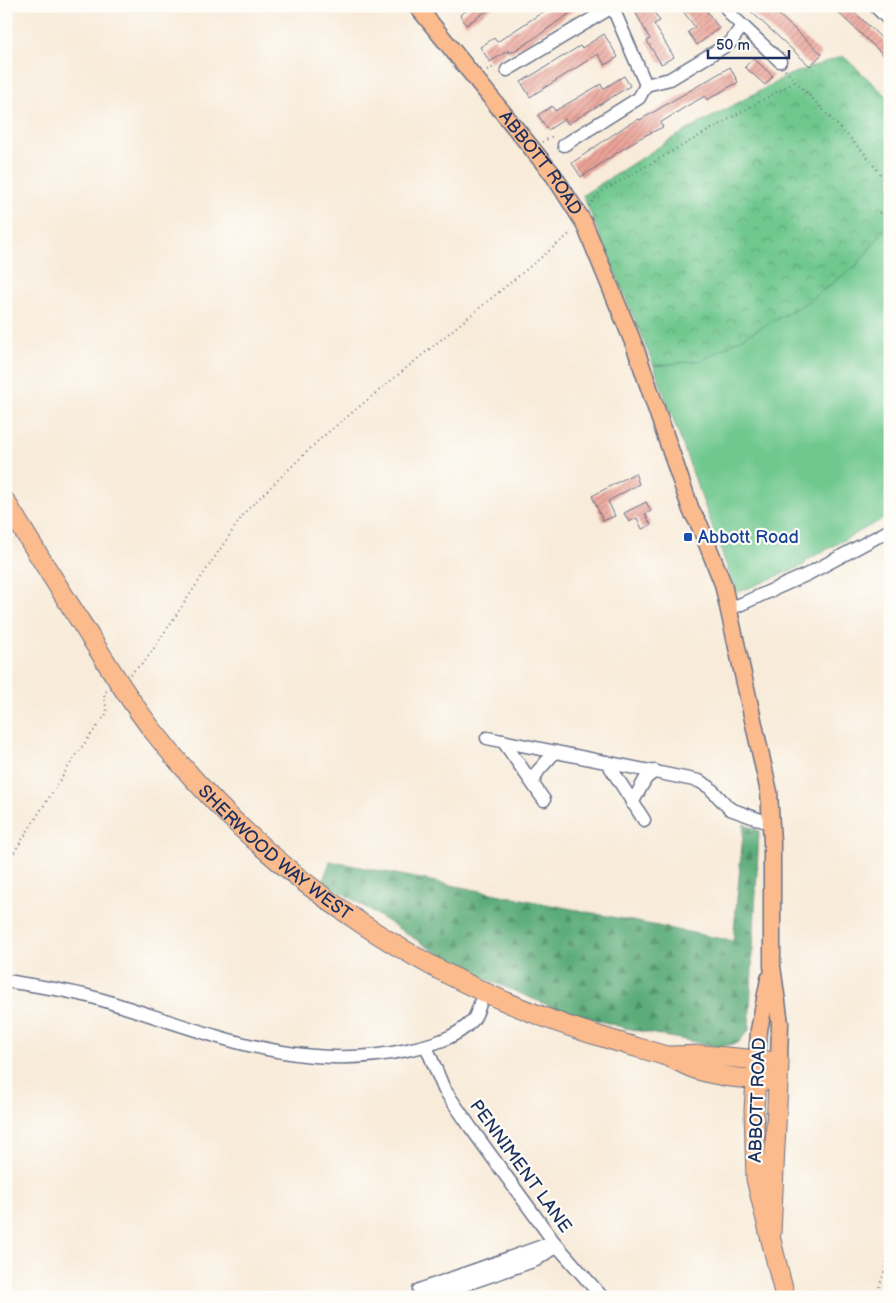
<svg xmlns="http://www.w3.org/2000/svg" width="896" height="1303" font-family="'Balsamiq Sans',sans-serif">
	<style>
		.grass { fill: #70c88e; stroke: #467c76 }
		.forest { fill: url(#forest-firs); stroke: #3c6e6c }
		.park { fill: url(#park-crowns); stroke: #467c76 }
		.building { fill: url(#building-hatch) }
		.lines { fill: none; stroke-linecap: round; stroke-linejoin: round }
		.minor-casing { stroke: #687189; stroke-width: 15 }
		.major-casing { stroke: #687189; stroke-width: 19 }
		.highway-casing { stroke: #687189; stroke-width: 21 }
		.path { stroke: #687189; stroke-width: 2; stroke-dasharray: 1 4; stroke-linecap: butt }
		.minor { stroke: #fff; stroke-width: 12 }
		.major { stroke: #fbbb8c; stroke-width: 16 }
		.highway { stroke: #fbbb8c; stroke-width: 19 }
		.transit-dot { fill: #1a4fb4; stroke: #fdfcf7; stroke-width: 2 }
		.labels { text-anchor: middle; stroke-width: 4.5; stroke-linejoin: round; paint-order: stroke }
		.street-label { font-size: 18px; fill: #1b2f5e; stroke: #fdfcf7 }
		.transit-label { font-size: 18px; fill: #164399; stroke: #fdfcf7; text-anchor: start }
	</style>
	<defs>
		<pattern id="forest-firs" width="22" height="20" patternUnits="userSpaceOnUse" patternTransform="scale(1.25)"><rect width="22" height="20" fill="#5cac79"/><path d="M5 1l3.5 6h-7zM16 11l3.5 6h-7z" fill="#4b8c66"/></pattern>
		<pattern id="park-crowns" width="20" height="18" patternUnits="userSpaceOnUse" patternTransform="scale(1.25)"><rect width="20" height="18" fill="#70c88e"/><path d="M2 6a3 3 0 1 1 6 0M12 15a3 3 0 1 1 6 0" fill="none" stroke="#5ba377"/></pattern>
		<pattern id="building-hatch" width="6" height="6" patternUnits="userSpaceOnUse" patternTransform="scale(1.25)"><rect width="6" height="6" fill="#eca499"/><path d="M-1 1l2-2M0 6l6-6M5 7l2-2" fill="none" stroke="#be8680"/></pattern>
	</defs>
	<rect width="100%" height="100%" fill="#fdfcf7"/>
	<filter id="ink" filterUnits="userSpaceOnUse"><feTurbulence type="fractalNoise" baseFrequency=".02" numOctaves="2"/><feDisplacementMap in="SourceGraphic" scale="10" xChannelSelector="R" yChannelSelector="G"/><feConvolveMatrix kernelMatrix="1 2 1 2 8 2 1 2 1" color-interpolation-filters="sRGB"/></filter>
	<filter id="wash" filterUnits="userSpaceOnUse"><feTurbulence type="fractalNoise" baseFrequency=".0096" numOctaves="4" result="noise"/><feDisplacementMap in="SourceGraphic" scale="20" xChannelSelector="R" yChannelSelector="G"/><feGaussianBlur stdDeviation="1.12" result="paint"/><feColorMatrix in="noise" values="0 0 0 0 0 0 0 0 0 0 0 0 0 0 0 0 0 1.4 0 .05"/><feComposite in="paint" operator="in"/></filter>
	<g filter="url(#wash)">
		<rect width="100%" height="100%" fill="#f8ebd9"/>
		<polygon class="grass" points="890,222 890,515 807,560 804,565 739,592 735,589 654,366 702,360 804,304 857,265"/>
		<polygon class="forest" points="744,824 759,831 749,1030 738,1043 719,1047 625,1028 555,1008 466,971 323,881 330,861 733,941"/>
		<polygon class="park" points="843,56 890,99 890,222 857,265 804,304 702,360 654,366 583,195 673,138 789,75"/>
		<g id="blocks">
			<g class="building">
				<polygon points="473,6 494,6 466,25 460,15"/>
				<polygon points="552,6 580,6 529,42 510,53 509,50 490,62 480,47 494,38 497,42"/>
				<polygon points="632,6 650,6 660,21 654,24 674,57 661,64 647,41 650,39"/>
				<polygon points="679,6 703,6 719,28 697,45 688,32 695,27"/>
				<polygon points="745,6 769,6 822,54 810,66"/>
				<polygon points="831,6 848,6 890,46 890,61"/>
				<polygon points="604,34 618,57 605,65 598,54 530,97 521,82 580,46 582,48"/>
				<polygon points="753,58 773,76 765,85 745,67"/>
				<polygon points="730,67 738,82 707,100 705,96 687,106 660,123 663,127 638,139 581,177 572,163 627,125 639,119 640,120"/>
				<polygon points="624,76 630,86 568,124 565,119 548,130 538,115 552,106 555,111 601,84 603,89"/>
				<polygon points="635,473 639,484 608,501 615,516 603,521 592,496"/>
				<polygon points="646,502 651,511 645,514 651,525 642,529 637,518 629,522 624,513"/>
			</g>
		</g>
	</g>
	<g filter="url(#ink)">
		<use href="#blocks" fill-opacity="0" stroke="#687189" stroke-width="1"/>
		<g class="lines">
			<g class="minor-casing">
				<g id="minor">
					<polyline points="612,6 646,85"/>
					<polyline points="725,6 732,16 780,61"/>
					<polyline points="875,6 890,21"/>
					<polyline points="507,70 612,7"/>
					<polyline points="646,85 670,79 730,43 742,26"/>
					<polyline points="564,145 639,98 646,85"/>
					<polyline points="728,610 808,574 890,530"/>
					<polyline points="487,738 699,781 709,787 730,809 772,824"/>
					<polyline points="503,741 544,800"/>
					<polyline points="607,762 644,820"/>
					<polyline points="533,782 538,771 555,752"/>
					<polyline points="632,803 646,778 655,771"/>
					<path d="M6 981C37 986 69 990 99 999 203 1030 297 1075 407 1050 430 1045 455 1039 472 1021 478 1015 480 1001 484 993"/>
					<polyline points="426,1046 444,1089 471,1128 554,1242 602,1297"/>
					<polyline points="419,1290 554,1242"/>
					<polyline points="429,1297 536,1260 553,1248"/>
				</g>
			</g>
			<g class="major-casing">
				<g id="major">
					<path id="s1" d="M417 6 554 176 584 223 635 347 691 510 700 526 723 584 769 792 772 842V966L780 1023 779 1062"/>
					<polyline points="757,1061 759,1030 769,979"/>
				</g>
			</g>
			<g class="highway-casing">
				<g id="highway">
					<path id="s2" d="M6 502C34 549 63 594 92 640 112 671 131 703 154 732 271 881 432 987 612 1040 630 1046 648 1050 666 1056 677 1060 687 1067 698 1070 723 1078 752 1079 778 1081"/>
					<polyline points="669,1056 705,1055 779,1062 771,1233"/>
					<polyline points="757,1067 754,1110 756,1179 785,1297"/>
				</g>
			</g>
			<g class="path">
				<polyline points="487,70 496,66"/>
				<polyline points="785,70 866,155 890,188"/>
				<polyline points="542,142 551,137 554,138"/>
				<polyline points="589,206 599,193 796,81"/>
				<polyline points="879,213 890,208"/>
				<polyline points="130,674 146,660 245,512 320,439 572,232"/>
				<polyline points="6,865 76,755 107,713 104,693 108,690"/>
				<path d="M879 1297C877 1286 884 1276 886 1265 889 1250 885 1235 890 1220"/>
			</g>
			<use href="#minor" class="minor"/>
			<use href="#major" class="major"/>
			<use href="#highway" class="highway"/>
		</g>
	</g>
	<rect class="transit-dot" x="683" y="532" width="10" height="10" rx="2.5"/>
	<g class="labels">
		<g class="street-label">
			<text dy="6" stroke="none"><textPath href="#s1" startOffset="200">ABBOTT ROAD</textPath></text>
			<text dy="6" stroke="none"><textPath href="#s2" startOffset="445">SHERWOOD WAY WEST</textPath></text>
			<text transform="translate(757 1100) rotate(-88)" y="6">ABBOTT ROAD</text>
			<text transform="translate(521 1166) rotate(54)" y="6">PENNIMENT LANE</text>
		</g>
		<g class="transit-label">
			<text x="698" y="543">Abbott Road</text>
		</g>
	</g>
	<rect width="896" height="1303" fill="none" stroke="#fdfcf7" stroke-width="25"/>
	<path d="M708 50v8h81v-8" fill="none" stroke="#1b2f5e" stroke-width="2.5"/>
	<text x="716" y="50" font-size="15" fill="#1b2f5e" stroke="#fdfcf7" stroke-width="4" paint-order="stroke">50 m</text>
</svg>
